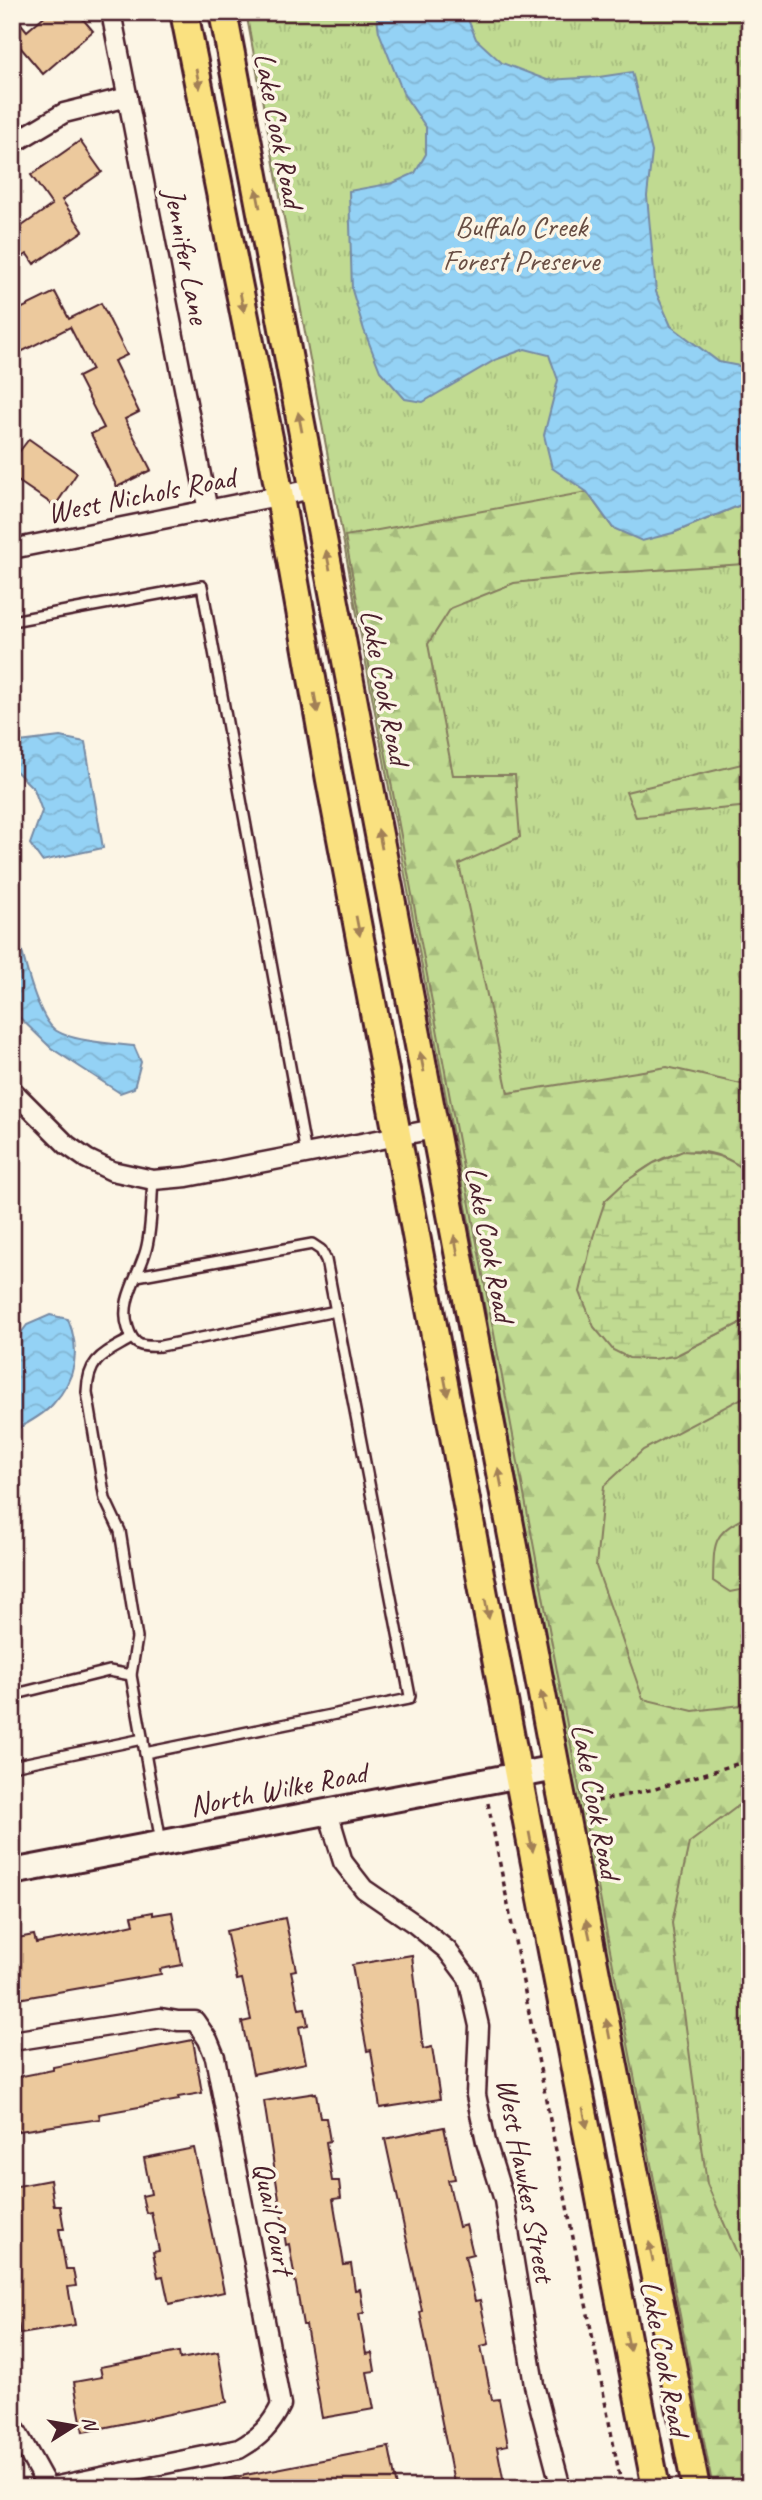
<svg xmlns="http://www.w3.org/2000/svg" width="762" height="2500" font-family="Caveat,sans-serif">
	<style>
		.grass { fill: url(#grass-tufts); stroke: #857c5e; stroke-width: 2 }
		.forest { fill: url(#forest-firs); stroke: #857c5e; stroke-width: 2 }
		.wetland { fill: url(#wetland-marsh); stroke: #857c5e; stroke-width: 2 }
		.water { fill: url(#water-waves); stroke: #768aa4; stroke-width: 2 }
		.building { fill: #ecc99d; stroke: #4a1f2b; stroke-width: 2 }
		.lines { fill: none; stroke-linecap: round; stroke-linejoin: round }
		.lane-casing { stroke: #4a1f2b; stroke-width: 14 }
		.street-casing { stroke: #4a1f2b; stroke-width: 23 }
		.secondary-casing { stroke: #4a1f2b; stroke-width: 30 }
		.primary-casing { stroke: #4a1f2b; stroke-width: 32 }
		.path { stroke: #4a1f2b; stroke-width: 3.5; stroke-dasharray: 5 5; stroke-linecap: butt }
		.lane { stroke: #fcf5e5; stroke-width: 9 }
		.street { stroke: #fcf5e5; stroke-width: 18 }
		.secondary { stroke: #fcf5e5; stroke-width: 24 }
		.primary { stroke: #fae180; stroke-width: 26 }
		.oneway { fill: #a28056 }
		.labels { text-anchor: middle; stroke-width: 7; stroke-linejoin: round; paint-order: stroke }
		.street-label { font-size: 30px; fill: #4a1f2b; stroke: #fcf5e5 }
		.park-label { font-size: 30px; fill: #684e44; stroke: #fcf5e5 }
	</style>
	<defs>
		<pattern id="grass-tufts" width="24" height="20" patternUnits="userSpaceOnUse" patternTransform="scale(1.75)"><rect width="24" height="20" fill="#c0da91"/><path d="M3 7l-1-3M5 7V3M7 7l1-3M15 17l-1-3M17 17v-4M19 17l1-3" fill="none" stroke="#a6bb7d"/></pattern>
		<pattern id="forest-firs" width="22" height="20" patternUnits="userSpaceOnUse" patternTransform="scale(1.75)"><rect width="22" height="20" fill="#c0da91"/><path d="M5 1l3.5 6h-7zM16 11l3.5 6h-7z" fill="#a6bb7d"/></pattern>
		<pattern id="wetland-marsh" width="20" height="14" patternUnits="userSpaceOnUse" patternTransform="scale(1.75)"><rect width="20" height="14" fill="#c0da91"/><path d="M1 5h8M5 5V1M11 12h8M15 12V8" fill="none" stroke="#a6bb7d"/></pattern>
		<pattern id="water-waves" width="16" height="10" patternUnits="userSpaceOnUse" patternTransform="scale(1.75)"><rect width="16" height="10" fill="#94d2f5"/><path d="M0 5q4-4 8 0t8 0" fill="none" stroke="#81b4d2"/></pattern>
	</defs>
	<rect width="100%" height="100%" fill="#fcf5e5"/>
	<filter id="ink" filterUnits="userSpaceOnUse"><feTurbulence type="fractalNoise" baseFrequency=".0143" numOctaves="2"/><feDisplacementMap in="SourceGraphic" scale="14" xChannelSelector="R" yChannelSelector="G"/><feConvolveMatrix kernelMatrix="1 2 1 2 8 2 1 2 1" color-interpolation-filters="sRGB"/></filter>
	<g filter="url(#ink)">
		<polygon class="grass" points="246,12 750,12 750,2488 708,2488 579,1819"/>
		<g class="forest">
			<path d="M587 492 613 528 673 533 750 501V558L744 564 597 574 514 583 451 608 428 644 453 775H515L520 837 459 864 508 1093 667 1067 750 1086V1174C695 1128 650 1159 605 1201L675 1356 750 1318V1394L643 1450 604 1486 596 1566 643 1699 693 1711 750 1704V1797L689 1843 672 1923 707 2184 750 2283V2488H713L571 1746 345 536Z"/>
			<polygon points="750,762 750,806 636,817 626,792"/>
			<path d="M750 1515V1588L730 1592 713 1581C714 1541 712 1533 750 1515Z"/>
		</g>
		<path class="wetland" d="M683 1151C711 1153 727 1155 750 1174V1318L675 1356 653 1359 629 1358 613 1350 594 1327 580 1292 593 1237 605 1201 625 1182 654 1163Z"/>
		<g class="water">
			<polygon points="376,12 465,12 476,39 502,63 547,80 599,77 632,72 652,152 647,196 656,292 671,326 719,362 750,368 750,501 673,533 642,541 613,528 587,492 552,468 544,435 558,380 549,355 525,349 495,360 423,402 405,399 380,371 364,330 352,290 349,191 393,183 415,173 426,154 426,127 404,95 379,32"/>
			<polygon points="60,737 85,742 103,848 42,861 30,844 42,811 34,789 12,767 12,743"/>
			<path d="M12 912C20 940 33 1011 54 1029 68 1041 115 1044 134 1046L141 1062 134 1088 120 1093 51 1048 12 1010Z"/>
			<path d="M50 1315 68 1319C81 1351 76 1379 53 1404 43 1416 25 1424 12 1432V1345L27 1325Z"/>
		</g>
		<g class="building">
			<polygon points="49,12 77,12 93,31 43,74 21,48 12,56 12,13 27,31"/>
			<polygon points="80,141 102,172 62,200 83,231 34,264 27,254 12,264 12,233 52,205 31,175"/>
			<polygon points="55,292 69,319 101,303 127,355 114,361 139,412 125,419 151,470 117,487 91,434 104,428 78,377 92,370 70,327 19,353 12,340 12,313"/>
			<polygon points="29,439 77,473 55,506 12,477 12,447 19,452"/>
			<polygon points="153,1912 153,1915 172,1912 182,1965 160,1969 161,1974 12,2000 12,1939 34,1935 36,1943 98,1932 134,1924 132,1916"/>
			<polygon points="285,1918 296,1970 291,1971 299,2009 305,2008 308,2025 299,2027 306,2063 253,2074 242,2022 251,2020 242,1979 237,1980 226,1931"/>
			<polygon points="412,1955 423,2049 432,2047 440,2099 380,2108 371,2050 367,2051 362,2024 352,1965"/>
			<polygon points="193,2040 202,2093 178,2097 179,2100 99,2114 100,2119 12,2132 12,2078 53,2070 53,2067"/>
			<polygon points="316,2093 320,2118 326,2118 330,2141 326,2142 332,2181 339,2181 341,2198 333,2199 344,2265 351,2264 355,2290 360,2289 364,2313 359,2314 366,2354 372,2353 375,2371 367,2372 374,2409 322,2418 306,2325 303,2325 289,2244 286,2245 264,2101"/>
			<polygon points="444,2127 455,2179 448,2180 459,2227 466,2225 473,2254 465,2256 475,2301 480,2300 489,2344 481,2346 492,2400 499,2399 508,2445 497,2447 505,2488 455,2488 420,2312 422,2311 385,2139"/>
			<polygon points="194,2148 224,2292 169,2304 163,2276 158,2277 153,2252 159,2251 151,2212 146,2213 142,2196 151,2194 144,2158"/>
			<polygon points="50,2180 54,2206 60,2206 64,2229 59,2229 66,2269 73,2269 76,2286 68,2287 75,2325 20,2334 12,2287 12,2283 18,2281 12,2247 12,2187"/>
			<polygon points="179,2352 180,2359 218,2352 227,2402 83,2432 74,2382 102,2377 100,2367"/>
			<polygon points="389,2447 397,2488 226,2488 225,2479"/>
		</g>
		<g class="lines">
			<g class="lane-casing">
				<g id="lane">
					<polyline points="12,621 202,586 306,1154"/>
					<path d="M153 1180C151 1203 152 1228 146 1250 139 1276 119 1301 128 1328 134 1347 142 1347 161 1346L336 1311"/>
					<polyline points="137,1276 312,1244 321,1250 326,1260 410,1696 409,1699 145,1753"/>
					<path d="M132 1338C105 1354 88 1357 87 1392L105 1499 120 1531 137 1638 131 1675 161 1842"/>
					<polyline points="12,1695 109,1671 131,1675"/>
					<polyline points="12,1766 143,1739"/>
				</g>
			</g>
			<g class="street-casing">
				<g id="street">
					<polyline points="111,12 208,511"/>
					<polyline points="12,144 64,113 128,97"/>
					<polyline points="12,549 313,489"/>
					<polyline points="12,1090 67,1145 87,1159 112,1171 153,1180 187,1177 434,1129"/>
					<polyline points="328,1812 343,1862 364,1889 415,1924 447,1950 468,1978 479,2026 476,2095 486,2142 504,2200 534,2385 561,2488"/>
					<path d="M12 2041 161 2018 178 2021H195L208 2040 215 2057 281 2405C271 2426 259 2438 239 2449L47 2488"/>
					<polyline points="12,2423 48,2488"/>
				</g>
			</g>
			<g class="secondary-casing">
				<polyline id="secondary" points="12,1872 556,1768"/>
			</g>
			<g class="primary-casing">
				<g id="primary">
					<polyline points="184,12 273,458 330,780 518,1775 656,2488"/>
					<polyline points="223,12 556,1768 696,2488"/>
				</g>
			</g>
			<g class="path">
				<polyline points="488,1803 622,2488"/>
				<polyline points="587,1803 655,1789 750,1760"/>
			</g>
			<use href="#lane" class="lane"/>
			<use href="#street" class="street"/>
			<use href="#secondary" class="secondary"/>
			<use href="#primary" class="primary"/>
		</g>
		<defs><path id="oneway-solid" d="M-6-.8H1V-3.2L6.5 0L1 3.2V.8H-6Z" transform="scale(1.75)"/></defs>
		<g class="oneway">
			<use href="#oneway-solid" transform="translate(198 79) rotate(79)"/>
			<use href="#oneway-solid" transform="translate(258 198) rotate(-101)"/>
			<use href="#oneway-solid" transform="translate(242 302) rotate(79)"/>
			<use href="#oneway-solid" transform="translate(300 422) rotate(-101)"/>
			<use href="#oneway-solid" transform="translate(328 560) rotate(-101)"/>
			<use href="#oneway-solid" transform="translate(316 703) rotate(80)"/>
			<use href="#oneway-solid" transform="translate(380 839) rotate(-101)"/>
			<use href="#oneway-solid" transform="translate(358 926) rotate(79)"/>
			<use href="#oneway-solid" transform="translate(422 1062) rotate(-101)"/>
			<use href="#oneway-solid" transform="translate(456 1245) rotate(-101)"/>
			<use href="#oneway-solid" transform="translate(446 1386) rotate(79)"/>
			<use href="#oneway-solid" transform="translate(500 1478) rotate(-101)"/>
			<use href="#oneway-solid" transform="translate(487 1609) rotate(79)"/>
			<use href="#oneway-solid" transform="translate(543 1701) rotate(-101)"/>
			<use href="#oneway-solid" transform="translate(531 1842) rotate(79)"/>
			<use href="#oneway-solid" transform="translate(588 1929) rotate(-102)"/>
			<use href="#oneway-solid" transform="translate(608 2029) rotate(-101)"/>
			<use href="#oneway-solid" transform="translate(585 2118) rotate(79)"/>
			<use href="#oneway-solid" transform="translate(651 2252) rotate(-101)"/>
			<use href="#oneway-solid" transform="translate(628 2341) rotate(79)"/>
		</g>
	</g>
	<g class="labels">
		<g class="street-label">
			<text transform="translate(279 130) rotate(79)" y="10">Lake Cook Road</text>
			<text transform="translate(187 256) rotate(79)" y="10">Jennifer Lane</text>
			<text transform="translate(141 495) rotate(-11)" y="10">West Nichols Road</text>
			<text transform="translate(385 687) rotate(79)" y="10">Lake Cook Road</text>
			<text transform="translate(490 1244) rotate(79)" y="10">Lake Cook Road</text>
			<text transform="translate(278 1789) rotate(-11)" y="10">North Wilke Road</text>
			<text transform="translate(596 1801) rotate(79)" y="10">Lake Cook Road</text>
			<text transform="translate(526 2180) rotate(79)" y="10">West Hawkes Street</text>
			<text transform="translate(274 2218) rotate(79)" y="10">Quail Court</text>
			<text transform="translate(665 2358) rotate(79)" y="10">Lake Cook Road</text>
		</g>
		<g class="park-label">
			<text x="521" y="236">Buffalo Creek<tspan x="521" dy="34">Forest Preserve</tspan></text>
		</g>
	</g>
	<rect width="762" height="2500" fill="none" stroke="#fcf5e5" stroke-width="42"/>
	<rect x="21" y="21" width="720" height="2458" fill="none" stroke="#4a1f2b" stroke-width="2.5" filter="url(#ink)"/>
	<g transform="translate(74 2426) rotate(79)" stroke="#fcf5e5" stroke-width="5" paint-order="stroke">
	<path d="M0-5L12 26L0 18L-12 26Z" fill="#4a1f2b"/>
	<text y="-10" font-size="19" font-weight="bold" text-anchor="middle" fill="#4a1f2b">N</text>
	</g>
</svg>
